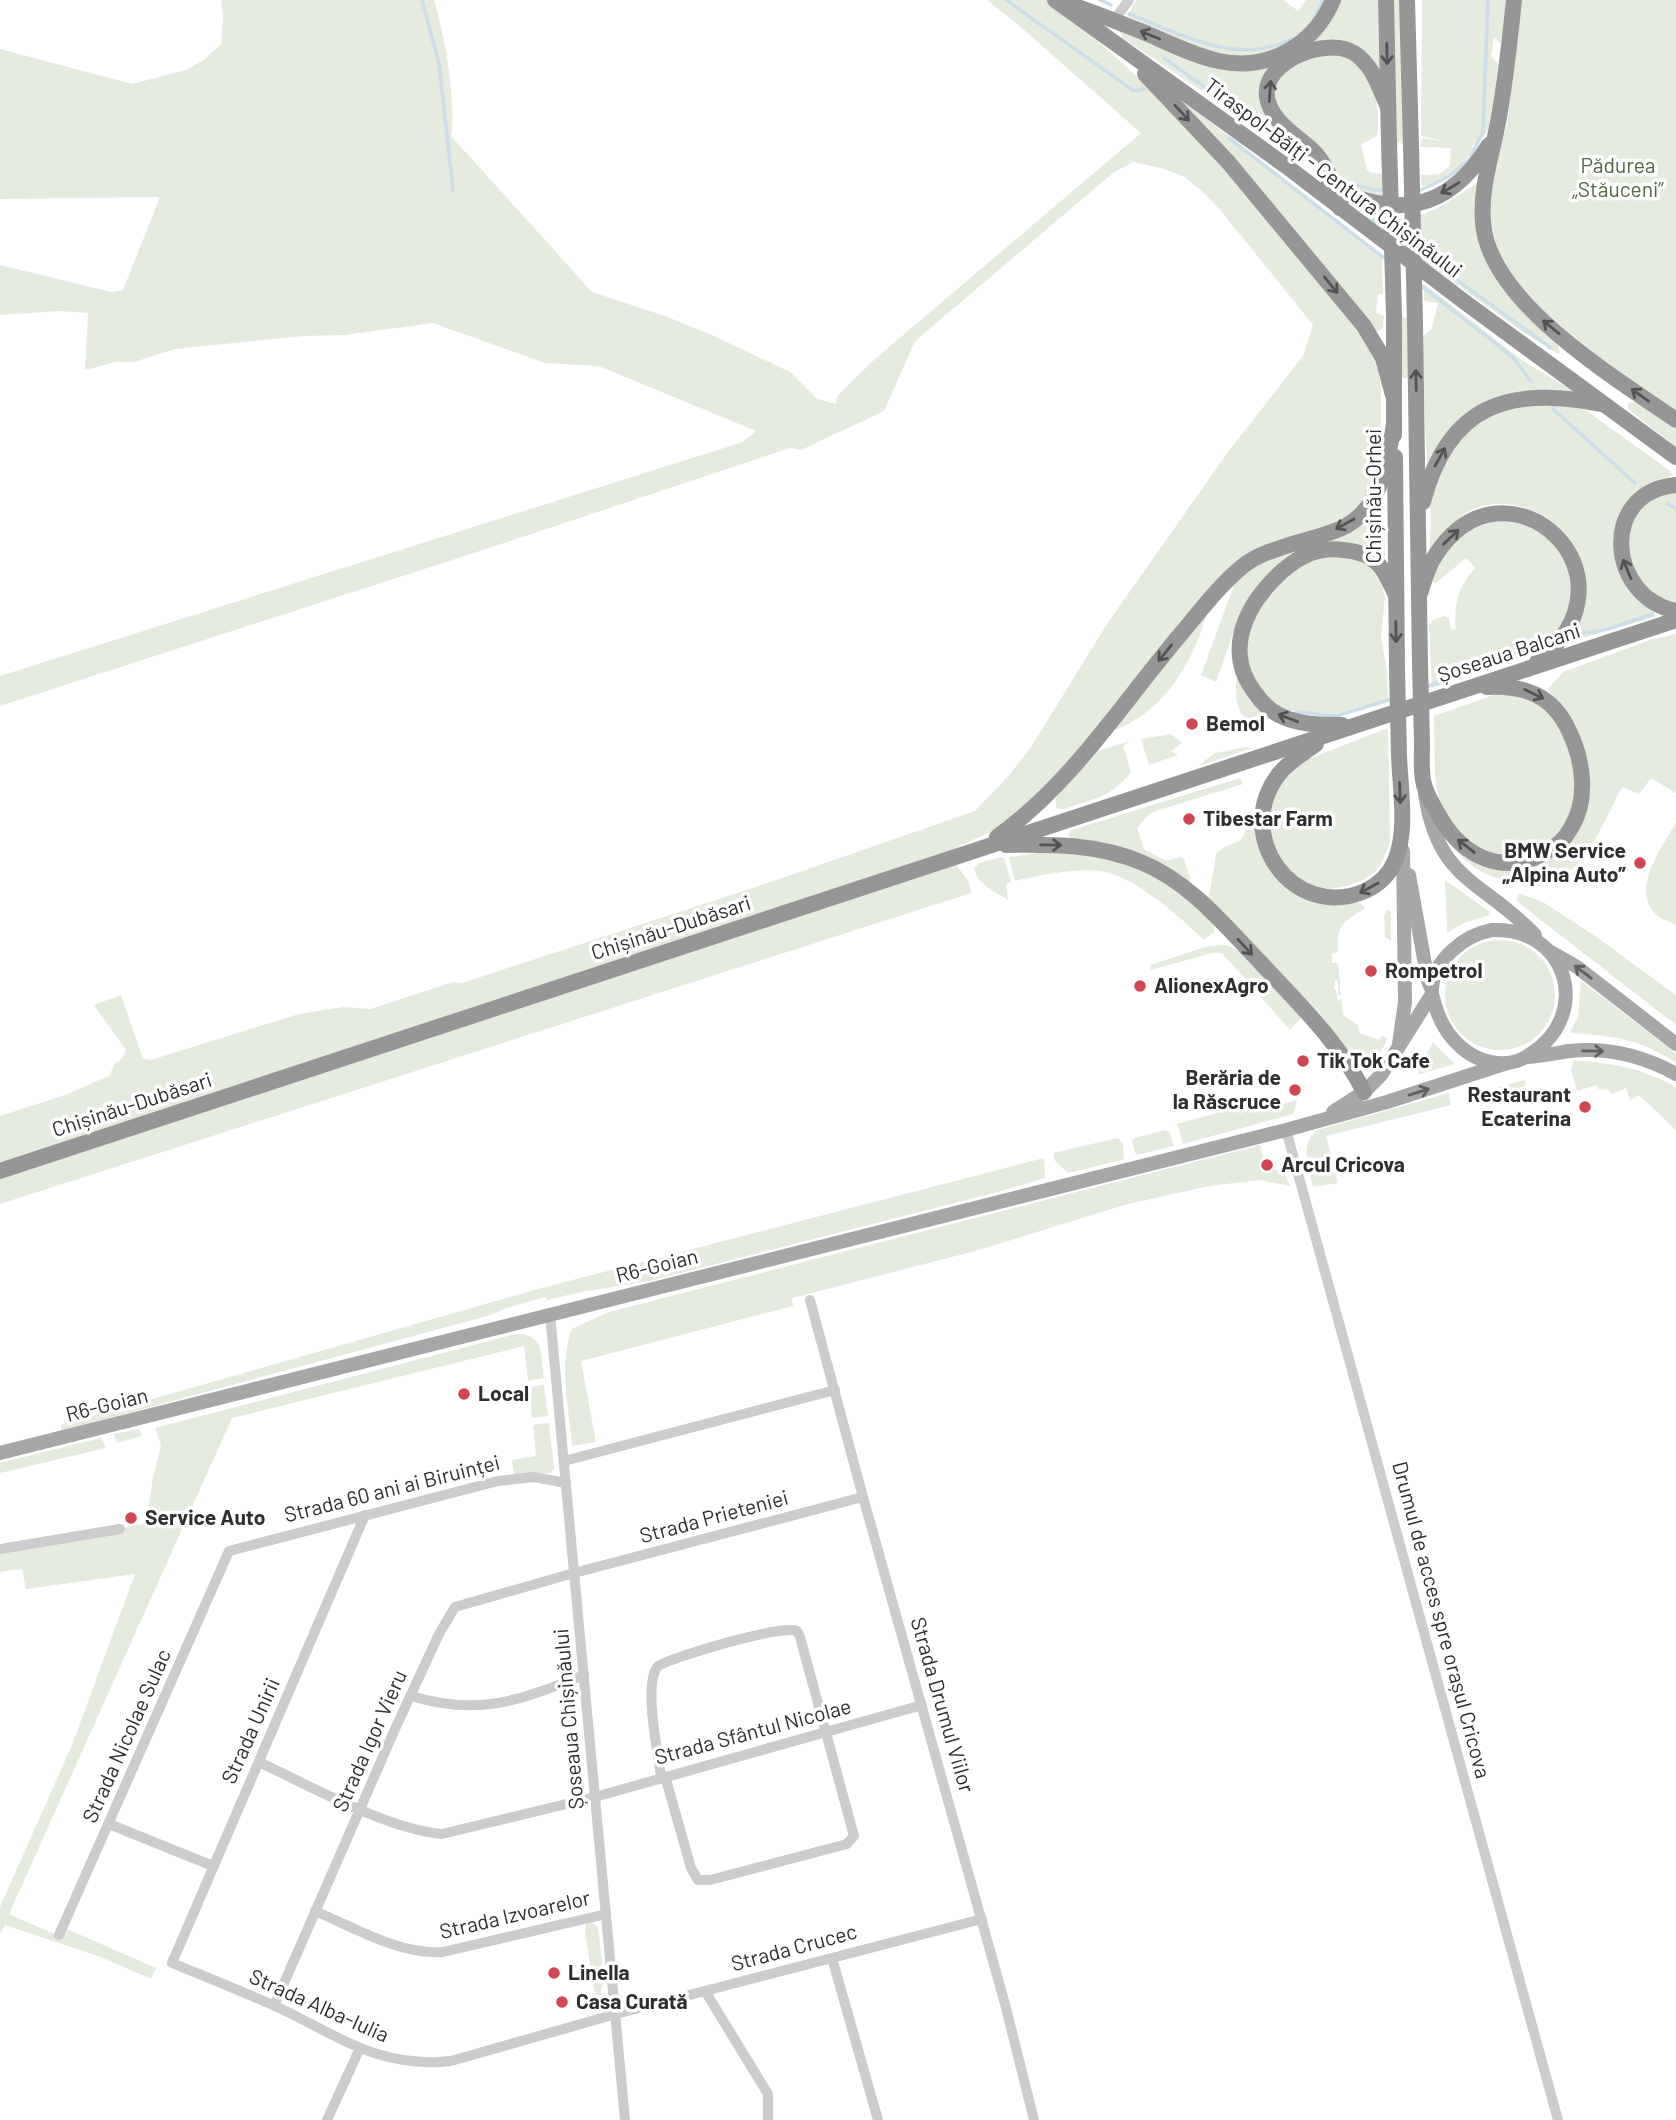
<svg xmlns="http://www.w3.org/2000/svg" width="1676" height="2120" font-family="Barlow,sans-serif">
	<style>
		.green { fill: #e5ebde }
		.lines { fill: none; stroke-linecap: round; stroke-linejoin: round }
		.stream { stroke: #cddee8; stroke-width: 3.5 }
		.minor { stroke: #ccc; stroke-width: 10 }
		.major { stroke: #a7a7a7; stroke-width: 14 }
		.highway { stroke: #969696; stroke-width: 16 }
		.highway-bridge { stroke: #969696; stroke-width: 16 }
		.oneway { stroke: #535353 }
		.oneway2 { stroke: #5f5f5f }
		.poi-dot { fill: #d24552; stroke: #fff; stroke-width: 2.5 }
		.labels { text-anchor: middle; stroke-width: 7; stroke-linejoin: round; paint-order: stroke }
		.park-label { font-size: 21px; fill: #536641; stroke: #fff }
		.street-label { font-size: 21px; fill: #2f2f2f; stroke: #fff }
		.poi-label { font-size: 21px; font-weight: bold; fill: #2f2f2f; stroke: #fff; text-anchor: start }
	</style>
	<rect width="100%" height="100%" fill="#fff"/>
	<g class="green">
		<path d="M221 0H434C445 37 456 98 451 136L592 292 665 316 714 336 790 372 817 399 836 404 838 395 875 359 1141 133 1016 23 987 0H1047L1077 22 1134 74 1196 136 1365 335 1378 365 1381 389V456L1377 482 1354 513 1336 524 1248 557 1073 760 1002 826 939 856 0 1166V1116L65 1095 109 1076 115 1063 122 1059 126 1050 94 1005 121 995 143 1059 151 1060 299 1014 344 1007 371 1009 453 982 462 983 765 884 975 811 1011 773 1031 747 1107 624 1228 452 1303 356 1313 325 1222 212 1203 192 1185 177 1161 168 1133 162 1113 173 915 341 884 411 801 450 790 448 483 550 0 706V676L743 442 756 431 599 366 545 363 433 323 344 335 303 336 175 349 134 362H116L85 370 88 313 60 311 0 315V265L111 292 123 290 160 197 0 199V49L132 84 186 70 205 59 221 44 223 17Z"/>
		<path d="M1136 0H1283L1298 11 1306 0H1327C1272 92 1205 53 1128 16Z"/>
		<path d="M1340 0H1378L1379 71C1361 41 1345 37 1311 44Z"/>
		<polygon points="1393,0 1400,0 1404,144 1397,143"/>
		<path d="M1422 0H1507L1501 44 1494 37 1491 56 1498 64C1495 86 1497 142 1470 146L1474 148C1463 167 1444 181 1423 186H1421V175L1440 174 1450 166 1451 148 1420 147 1422 138 1449 142 1421 136Z"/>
		<polygon points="1522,0 1676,0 1676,413 1599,357 1536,305 1501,261 1488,214 1497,154 1507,125"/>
		<polygon points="1119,30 1269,65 1269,71 1262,84 1307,155 1309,163 1123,38"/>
		<path d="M1333 53C1369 59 1383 103 1377 136L1361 144 1367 170 1372 173 1382 174V198L1344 186 1338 180C1324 164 1310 147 1296 130 1291 123 1283 117 1279 109 1261 71 1308 60 1333 53Z"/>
		<polygon points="1174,94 1382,255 1383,294 1378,294 1376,313 1384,316 1383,328 1376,332"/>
		<path d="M1477 183 1481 192V235L1558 346 1560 351 1558 354 1517 328 1359 214C1415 226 1430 214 1477 183Z"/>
		<polygon points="1424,284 1522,360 1571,390 1570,393 1494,402 1427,469 1422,343 1423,337 1432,328 1438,303 1424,301"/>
		<polygon points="1402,316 1408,319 1408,378 1402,378"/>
		<polygon points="1632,402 1647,404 1676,427 1676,447 1628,409 1628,403"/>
		<path d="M1540 404 1575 406 1587 411 1670 471 1673 475 1649 485 1617 532 1655 610V617L1652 618 1579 639 1573 637C1575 628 1580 620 1581 611 1582 597 1582 577 1579 563 1572 517 1507 489 1468 512 1452 521 1443 538 1432 552L1429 551 1431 526 1430 500 1449 454 1468 431 1498 411Z"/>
		<path d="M1676 489V604C1670 602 1661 600 1656 596 1627 578 1618 531 1642 506 1650 498 1665 494 1676 489Z"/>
		<polygon points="1380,504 1383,504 1385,556 1323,543 1237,622 1216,682 1201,675 1236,580 1265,561 1365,518"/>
		<path d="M1512 519 1544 532 1567 564 1571 588V600L1563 622 1540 651 1432 688 1429 625 1433 620 1445 616 1449 618 1451 630 1456 629C1453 606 1459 585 1475 568L1466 558 1435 584 1431 579C1436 569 1441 558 1447 549 1461 529 1490 522 1512 519Z"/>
		<polygon points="1333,554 1366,562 1381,582 1385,596 1381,638 1387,670 1388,699 1335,714 1291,711 1279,709 1267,699 1251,676 1244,653 1258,605 1302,562"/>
		<path d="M1208 609C1194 662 1164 713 1110 732Z"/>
		<path d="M1676 634V793L1651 778 1639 794 1622 787C1604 822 1579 887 1532 887 1525 887 1517 884 1510 882 1487 877 1467 866 1452 846L1517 867 1583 816 1559 705 1548 689 1563 672 1650 640Z"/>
		<path d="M1238 673 1271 717 1261 726C1237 725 1232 692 1238 673Z"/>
		<polygon points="1502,692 1534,696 1566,734 1578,787 1568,822 1556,837 1542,848 1510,858 1480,850 1453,828 1439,803 1435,775 1434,716"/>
		<polygon points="1388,728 1390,841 1384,858 1376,871 1363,880 1347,886 1328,889 1314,886 1298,880 1271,850 1268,807 1272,795 1298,763"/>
		<polygon points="1171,734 1182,743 1171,751 1178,755 1149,765 1141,739"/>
		<path d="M1130 741 1123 746 1131 772C1110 798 1094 799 1063 809L1056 808V798L1094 752Z"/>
		<polygon points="1246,747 1252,748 1198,766 1215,753"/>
		<polygon points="1240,778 1243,784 1150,813 1137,828 1144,849 1166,861 1180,857 1184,859 1190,878 1189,882 1072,840 1068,834 1072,830"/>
		<path d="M1244 812H1249L1257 816 1256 827 1311 900 1335 904 1355 900 1364 906V909C1341 924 1337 924 1338 952L1332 953V963H1338L1341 995H1338V980H1335L1334 990H1336L1338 1001 1341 998 1343 1015 1358 1025 1359 1033 1379 1040 1383 1035 1387 1039 1372 1071 1369 1072 1362 1068 1300 997 1208 903 1216 854C1234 835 1250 852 1244 812Z"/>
		<path d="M1676 822V925C1670 922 1661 919 1656 914 1630 888 1663 847 1676 822Z"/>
		<path d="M1059 850 1131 863 1183 893 1214 924V932L1204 940C1180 917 1136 877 1101 871 1077 868 1039 875 1015 881L1009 857Z"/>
		<path d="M1001 857 1004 858 1011 882 1006 884 1008 900C995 891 977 885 974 868L979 863Z"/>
		<polygon points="955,863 969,882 971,893 0,1204 0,1176"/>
		<polygon points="1445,880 1490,912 1490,915 1464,923 1447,933"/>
		<polygon points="1519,893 1543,902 1595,936 1676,995 1676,1025 1518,902 1516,900"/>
		<polygon points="1388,909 1391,912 1391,941 1385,937 1384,915"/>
		<circle cx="1500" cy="995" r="55"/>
		<polygon points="1226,945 1242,952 1303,1016 1290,1030 1222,953 1212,953 1151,970 1150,965 1209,946"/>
		<path d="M1581 981 1676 1053V1063C1638 1038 1614 1036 1570 1033L1578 1017Z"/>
		<polygon points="1433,1042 1455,1064 1417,1075"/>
		<path d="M1574 1060C1615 1064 1639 1067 1676 1087V1130L1639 1095 1630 1101 1626 1088 1612 1094 1608 1090 1598 1089 1597 1085 1577 1091 1571 1070Z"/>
		<polygon points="1525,1080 1526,1086 1488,1096 1491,1089"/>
		<path d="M1449 1093 1451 1105 1326 1136 1338 1183 1313 1187C1309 1166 1299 1145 1317 1130Z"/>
		<polygon points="1297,1100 1293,1114 1183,1144 1177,1124 1250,1104 1252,1112"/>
		<polygon points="1166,1130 1170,1133 1174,1146 1136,1155 1132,1142 1134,1138"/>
		<polygon points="1118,1138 1123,1144 1124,1159 1068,1173 1055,1161 1053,1153"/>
		<path d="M1260 1145 1263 1159 1272 1161 1275 1170 1283 1169 1290 1186 1260 1180 1209 1186 1124 1205 979 1250 792 1298 793 1306 581 1361 596 1442 572 1446C569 1408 558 1365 572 1329L609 1312Z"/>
		<polygon points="1044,1158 1045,1178 1001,1191 650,1281 581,1292 547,1300 545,1297 506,1308 491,1315 61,1431 61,1425 538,1289"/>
		<path d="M522 1334C545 1338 541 1359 544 1378L528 1381 524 1346 232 1418 9 1914 63 1938 67 1929 156 1968 151 1979 101 1957 5 1925 0 1934V1907L72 1745 135 1574 26 1589 22 1569 0 1572V1553L146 1523 153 1478 161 1445 155 1428 512 1335Z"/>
		<polygon points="544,1385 548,1416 532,1418 529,1387"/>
		<polygon points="549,1423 554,1469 550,1473 514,1474 512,1460 536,1456 533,1425"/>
		<polygon points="139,1429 142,1436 117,1443 114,1434"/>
		<polygon points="101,1438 106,1448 0,1473 0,1463"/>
		<polygon points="586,1922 592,1922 598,1927 604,1980 601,1990 603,2008 598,2015 585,1931"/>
	</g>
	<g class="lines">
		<g class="stream">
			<polyline points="422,0 439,64 453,190"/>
			<polyline points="1006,0 1134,91 1144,89"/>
			<polyline points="1100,0 1111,5"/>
			<path d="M1129 14C1182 34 1236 67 1292 39"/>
			<polyline points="1313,20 1323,0"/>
			<polyline points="1164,58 1307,160"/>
			<polyline points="1229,138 1388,261"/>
			<polyline points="1346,183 1375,190 1387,190"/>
			<polyline points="1416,190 1421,190 1448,177 1470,159 1483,131 1488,0"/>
			<polyline points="1371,218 1386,229"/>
			<polyline points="1418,252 1551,348"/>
			<polyline points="1419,284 1504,350 1515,360 1531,381"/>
			<polyline points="1553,409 1635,483"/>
			<polyline points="1667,504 1676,509"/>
			<polyline points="1579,634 1608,629 1652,614"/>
			<polyline points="1426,687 1541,647"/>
			<polyline points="1296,712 1336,716 1392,699"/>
		</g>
		<g class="minor">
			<polyline points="1114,20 1129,0"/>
			<polyline points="1286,1130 1558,2120"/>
			<polyline points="810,1300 863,1497 1005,2004 1034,2120"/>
			<polyline points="550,1314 625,2120"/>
			<polyline points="564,1461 835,1390"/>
			<path d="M365 1515 172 1963C206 1977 241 1991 275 2006 338 2035 378 2069 451 2061L616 2014 982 1919"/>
			<polyline points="0,1549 120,1529"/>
			<path d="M411 1696C480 1717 520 1700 584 1675"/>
			<path d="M259 1762C310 1786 387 1829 442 1834L595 1797 922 1705"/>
			<path d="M661 1777C658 1751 643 1684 658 1666 676 1656 782 1624 797 1631L800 1637 854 1836 847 1844 710 1880H698L691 1868 665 1776"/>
			<polyline points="109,1824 213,1866"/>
			<path d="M315 1911C355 1928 399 1955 443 1952L606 1914"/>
			<polyline points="59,1935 229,1551 498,1481 534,1477 566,1483"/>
			<polyline points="832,1958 878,2120"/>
			<polyline points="705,1991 768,2094 768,2120"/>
			<polyline points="274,2006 395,1729 439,1634 455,1607 574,1573 863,1497"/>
			<polyline points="327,2120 360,2048"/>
		</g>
		<g class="major">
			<path d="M1425 794C1438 882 1483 880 1535 935"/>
			<polyline points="1409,875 1428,981 1431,988"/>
			<path d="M1492 930C1568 927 1592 1014 1532 1053 1525 1058 1517 1062 1508 1063 1471 1066 1444 1037 1435 1005 1434 1000 1431 994 1432 989 1433 960 1465 935 1492 930Z"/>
			<polyline points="1551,952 1577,967 1676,1044"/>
			<polyline points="1399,1044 1405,1002 1403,851"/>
			<path d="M1527 1057C1542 1056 1556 1053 1570 1051 1608 1047 1643 1056 1676 1074"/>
			<polyline points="1333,1112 1364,1092 1381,1075 1432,994"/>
			<polyline points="0,1453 1286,1130 1387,1102 1507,1063"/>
		</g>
		<g class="highway">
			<polyline points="1055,0 1286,166 1466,303 1676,457"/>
			<polyline points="1386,0 1389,142"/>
			<polyline points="1407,0 1411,145"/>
			<path d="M1514 0C1510 39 1506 78 1499 117 1493 152 1480 186 1483 222 1488 302 1616 378 1676 420"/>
			<path d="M1072 5C1098 14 1123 24 1148 34 1171 44 1195 56 1219 61 1268 72 1314 45 1333 0"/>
			<polyline points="1145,74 1229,163 1364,326 1383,358 1394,399"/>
			<path d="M1328 186C1396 219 1448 212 1489 145"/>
			<path d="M1340 208C1335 189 1329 169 1316 154 1300 137 1271 123 1267 97 1262 61 1327 36 1354 53 1373 65 1379 88 1388 107"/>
			<polyline points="1394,315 1394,435"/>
			<polyline points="1415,323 1420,665"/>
			<polyline points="1395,457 1397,669"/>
			<path d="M1676 485C1599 492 1607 597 1676 611"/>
			<path d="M1423 502C1448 405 1509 385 1601 404"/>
			<path d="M1419 596C1424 583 1427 567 1435 556 1505 445 1650 575 1537 662"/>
			<path d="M1342 725C1320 725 1299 725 1279 715 1270 710 1262 703 1256 694 1225 655 1242 612 1273 580 1292 560 1314 546 1343 550 1355 551 1368 554 1377 563 1386 571 1390 584 1396 595"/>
			<path d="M1422 743C1422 755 1421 768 1423 780 1425 793 1434 807 1441 819 1464 857 1503 876 1544 853 1555 848 1565 839 1571 828 1589 799 1583 760 1569 731 1553 695 1524 685 1487 687"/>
			<path d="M1316 744C1303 754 1289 761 1279 774 1232 834 1292 922 1365 891 1378 885 1389 875 1395 861 1408 830 1400 788 1399 755"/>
			<path d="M997 837C1074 782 1124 700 1185 629 1203 607 1221 584 1243 566 1258 554 1277 549 1296 543 1312 538 1331 534 1346 526 1383 505 1387 461 1394 424"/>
			<path d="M1006 845C1053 844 1099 844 1143 863 1191 883 1226 927 1261 963 1298 1003 1339 1042 1364 1092"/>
			<polyline points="0,1171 1676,620"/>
		</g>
		<g class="highway-bridge">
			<polyline points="1389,142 1394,315"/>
			<polyline points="1411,145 1415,323"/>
			<polyline points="1420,665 1422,743"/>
			<polyline points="1397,669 1399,755"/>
		</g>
	</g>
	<defs><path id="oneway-shaft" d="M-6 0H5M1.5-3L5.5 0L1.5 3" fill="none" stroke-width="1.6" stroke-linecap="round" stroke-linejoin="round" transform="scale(1.75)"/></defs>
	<g class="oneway">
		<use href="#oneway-shaft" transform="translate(1150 35) rotate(-158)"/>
		<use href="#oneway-shaft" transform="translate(1387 54) rotate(89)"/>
		<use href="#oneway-shaft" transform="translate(1270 91) rotate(-86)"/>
		<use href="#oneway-shaft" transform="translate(1182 113) rotate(47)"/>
		<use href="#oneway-shaft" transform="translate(1450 188) rotate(149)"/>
		<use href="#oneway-shaft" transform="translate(1331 285) rotate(51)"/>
		<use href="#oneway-shaft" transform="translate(1551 327) rotate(-140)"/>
		<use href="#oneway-shaft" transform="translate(1416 380) rotate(-91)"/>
		<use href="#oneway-shaft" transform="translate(1640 395) rotate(-145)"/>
		<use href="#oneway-shaft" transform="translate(1440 457) rotate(-61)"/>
		<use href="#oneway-shaft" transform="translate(1345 524) rotate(151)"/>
		<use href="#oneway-shaft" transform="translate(1451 537) rotate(-44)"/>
		<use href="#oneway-shaft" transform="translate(1627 569) rotate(-112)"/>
		<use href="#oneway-shaft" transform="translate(1396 632) rotate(89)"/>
		<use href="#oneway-shaft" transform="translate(1165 653) rotate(129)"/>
		<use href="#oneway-shaft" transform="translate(1534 694) rotate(26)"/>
		<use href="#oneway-shaft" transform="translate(1288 718) rotate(-159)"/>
		<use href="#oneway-shaft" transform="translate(1400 793) rotate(88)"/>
		<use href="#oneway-shaft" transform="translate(1051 845) rotate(1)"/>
		<use href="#oneway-shaft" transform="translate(1466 846) rotate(-142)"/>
		<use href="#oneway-shaft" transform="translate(1369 888) rotate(151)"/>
		<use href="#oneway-shaft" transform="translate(1245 947) rotate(47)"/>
	</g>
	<g class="oneway2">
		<use href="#oneway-shaft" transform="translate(1583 972) rotate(-143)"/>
		<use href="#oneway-shaft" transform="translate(1593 1051) rotate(1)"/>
		<use href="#oneway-shaft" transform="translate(1419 1092) rotate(-17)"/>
	</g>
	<g class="poi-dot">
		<circle cx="1192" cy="724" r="7"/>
		<circle cx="1189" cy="819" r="7"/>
		<circle cx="1640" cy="863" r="7"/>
		<circle cx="1371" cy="971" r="7"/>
		<circle cx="1140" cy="986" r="7"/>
		<circle cx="1303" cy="1061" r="7"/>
		<circle cx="1295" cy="1090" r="7"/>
		<circle cx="1585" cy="1107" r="7"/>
		<circle cx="1267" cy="1165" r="7"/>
		<circle cx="464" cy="1394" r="7"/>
		<circle cx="131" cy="1518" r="7"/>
		<circle cx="554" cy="1973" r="7"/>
		<circle cx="562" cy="2002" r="7"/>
	</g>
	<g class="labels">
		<g class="park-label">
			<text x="1618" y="173">Pădurea<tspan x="1618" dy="24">„Stăuceni”</tspan></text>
		</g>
		<g class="street-label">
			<text transform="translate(1333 178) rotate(37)" y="7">Tiraspol-Bălți - Centura Chișinăului</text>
			<text transform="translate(1374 496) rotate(-90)" y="7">Chișinău-Orhei</text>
			<text transform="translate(1509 653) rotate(-18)" y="7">Șoseaua Balcani</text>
			<text transform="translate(671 928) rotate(-18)" y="7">Chișinău-Dubăsari</text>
			<text transform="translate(132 1105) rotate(-18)" y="7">Chișinău-Dubăsari</text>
			<text transform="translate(657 1266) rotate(-14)" y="7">R6-Goian</text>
			<text transform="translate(107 1405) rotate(-14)" y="7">R6-Goian</text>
			<text transform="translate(392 1489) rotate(-14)" y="7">Strada 60 ani ai Biruinței</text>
			<text transform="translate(714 1517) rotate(-15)" y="7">Strada Prieteniei</text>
			<text transform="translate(1441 1620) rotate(75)" y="7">Drumul de acces spre orașul Cricova</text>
			<text transform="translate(942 1705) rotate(74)" y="7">Strada Drumul Viilor</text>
			<text transform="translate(569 1719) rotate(-95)" y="7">Șoseaua Chișinăului</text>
			<text transform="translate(251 1731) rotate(-66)" y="7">Strada Unirii</text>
			<text transform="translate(753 1732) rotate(-15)" y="7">Strada Sfântul Nicolae</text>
			<text transform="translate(127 1736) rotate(-66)" y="7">Strada Nicolae Sulac</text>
			<text transform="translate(370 1741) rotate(-66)" y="7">Strada Igor Vieru</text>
			<text transform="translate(515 1915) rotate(-13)" y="7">Strada Izvoarelor</text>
			<text transform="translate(794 1948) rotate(-15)" y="7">Strada Crucec</text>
			<text transform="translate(319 2006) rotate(24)" y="7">Strada Alba-Iulia</text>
		</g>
		<g class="poi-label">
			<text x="1206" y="731">Bemol</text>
			<text x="1203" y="826">Tibestar Farm</text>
			<text x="1626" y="858" text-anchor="end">BMW Service<tspan x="1626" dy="24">„Alpina Auto”</tspan></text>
			<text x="1385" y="978">Rompetrol</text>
			<text x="1154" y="993">AlionexAgro</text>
			<text x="1317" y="1068">Tik Tok Cafe</text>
			<text x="1281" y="1085" text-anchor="end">Berăria de<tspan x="1281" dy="24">la Răscruce</tspan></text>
			<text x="1571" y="1102" text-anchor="end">Restaurant<tspan x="1571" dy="24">Ecaterina</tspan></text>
			<text x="1281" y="1172">Arcul Cricova</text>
			<text x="478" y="1401">Local</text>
			<text x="145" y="1525">Service Auto</text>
			<text x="568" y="1980">Linella</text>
			<text x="576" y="2009">Casa Curată</text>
		</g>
	</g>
</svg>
